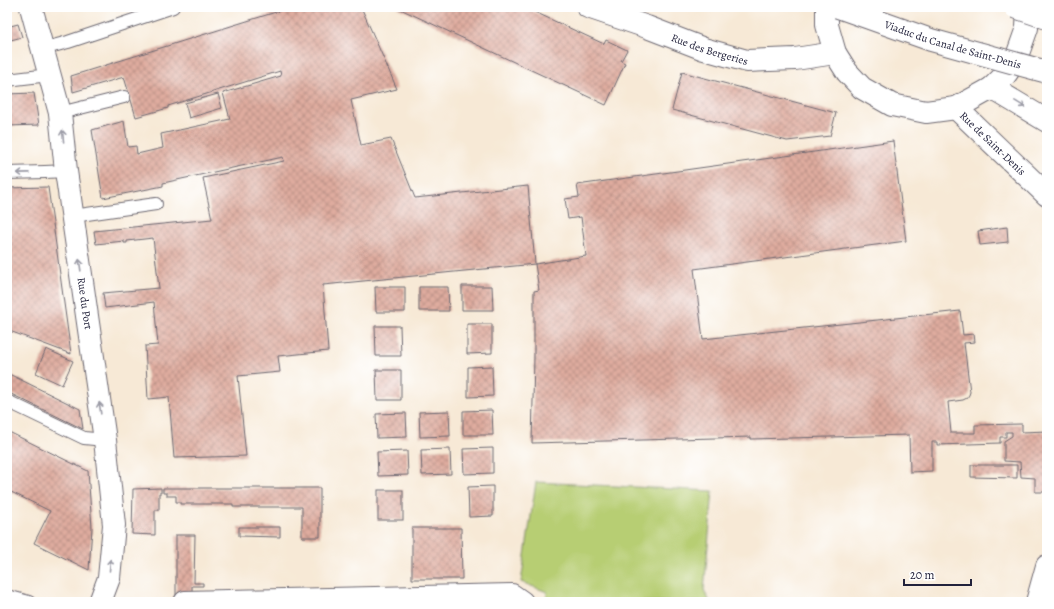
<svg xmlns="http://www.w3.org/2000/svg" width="1054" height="609" font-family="Alegreya,serif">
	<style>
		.grass { fill: #b7ce73; stroke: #6c7857 }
		.building { fill: url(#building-cross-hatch) }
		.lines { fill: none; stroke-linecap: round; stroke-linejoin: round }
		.lane-casing { stroke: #6d6871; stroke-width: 14 }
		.street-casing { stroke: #6d6871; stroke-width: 24 }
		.secondary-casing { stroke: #6d6871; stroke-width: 24 }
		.highway-casing { stroke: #6d6871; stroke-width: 24 }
		.lane { stroke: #fff; stroke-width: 12 }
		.street { stroke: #fff; stroke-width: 22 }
		.secondary { stroke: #fff; stroke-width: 22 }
		.highway { stroke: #fff; stroke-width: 22 }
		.highway-bridge-casing { stroke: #6d6871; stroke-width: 24; stroke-linecap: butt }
		.highway-bridge { stroke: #fff; stroke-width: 22 }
		.oneway { stroke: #9c9ca7 }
		.labels { text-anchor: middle; stroke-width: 3; stroke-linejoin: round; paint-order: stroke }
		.street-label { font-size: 11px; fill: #22223b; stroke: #fff }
	</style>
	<defs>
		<pattern id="building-cross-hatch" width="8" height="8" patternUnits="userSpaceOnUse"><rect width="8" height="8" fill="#dfac9f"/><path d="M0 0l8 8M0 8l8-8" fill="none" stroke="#b48c83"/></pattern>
	</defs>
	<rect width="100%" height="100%" fill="#fff"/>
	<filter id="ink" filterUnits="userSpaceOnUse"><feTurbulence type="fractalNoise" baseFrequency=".025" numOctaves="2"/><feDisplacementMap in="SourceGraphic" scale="8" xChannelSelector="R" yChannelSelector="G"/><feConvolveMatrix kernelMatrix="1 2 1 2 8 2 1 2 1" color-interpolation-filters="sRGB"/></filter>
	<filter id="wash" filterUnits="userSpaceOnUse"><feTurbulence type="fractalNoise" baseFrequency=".012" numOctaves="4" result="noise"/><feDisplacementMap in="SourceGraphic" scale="16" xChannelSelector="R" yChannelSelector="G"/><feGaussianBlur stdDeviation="0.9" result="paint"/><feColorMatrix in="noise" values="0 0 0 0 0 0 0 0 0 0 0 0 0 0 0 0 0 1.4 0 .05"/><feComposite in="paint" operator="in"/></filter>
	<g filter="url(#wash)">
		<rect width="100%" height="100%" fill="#f7e9d6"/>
		<polygon class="grass" points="536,482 713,491 704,590 710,602 546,602 547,592 521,582"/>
		<g id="blocks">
			<g class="building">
				<polygon points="292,7 361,7 397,89 351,100 361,145 391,139 415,198 528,186 535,264 323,285 328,351 278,356 280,372 238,376 246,456 174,458 169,397 148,399 145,346 158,345 154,302 105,308 103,293 159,288 153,238 127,241 127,243 124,243 124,241 96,244 94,231 212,219 203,178 284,161 283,157 163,183 163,186 103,198 92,130 124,121 128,147 136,146 137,154 163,148 161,134 230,119 223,93 281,76 280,71 168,106 168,108 136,117 124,77 73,92 71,76"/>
				<polygon points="396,7 524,7 604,44 606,40 627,50 621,61 625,63 606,105"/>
				<polygon points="18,24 22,37 7,41 7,27"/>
				<polygon points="682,72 836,113 830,136 787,141 672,110"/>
				<polygon points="34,93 39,125 7,126 7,94"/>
				<polygon points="218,94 222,108 189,118 185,103"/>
				<polygon points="893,141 906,241 694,269 703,339 960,311 963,335 974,334 975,342 964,343 970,392 969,395 967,398 963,400 948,402 951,433 975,433 975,425 1022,424 1022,432 1047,431 1047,492 1035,492 1035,478 1021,477 1020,462 1004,461 1004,441 1012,436 1012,432 1006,432 1006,437 1000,437 1000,443 937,445 937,442 932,442 932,471 910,472 909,435 751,439 751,437 532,443 534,358 534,291 539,290 535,264 586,256 581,217 568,219 565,199 579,197 577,185"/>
				<polygon points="48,187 71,354 7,330 7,188"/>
				<polygon points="1007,227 1008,242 980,245 978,231"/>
				<polygon points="462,286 492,286 493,310 462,310"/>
				<polygon points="375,287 405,287 405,312 376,312"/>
				<polygon points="419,287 448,287 449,311 419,311"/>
				<polygon points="467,324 492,324 492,353 467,354"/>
				<polygon points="375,326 400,326 401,356 376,356"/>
				<polygon points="46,349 73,361 62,385 36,373"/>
				<polygon points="492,366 493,396 468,397 468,367"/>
				<polygon points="376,370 401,370 401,400 377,400"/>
				<polygon points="7,373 80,409 83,429 7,392"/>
				<polygon points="492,410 493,435 463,435 463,411"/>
				<polygon points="449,411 450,436 420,437 419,412"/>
				<polygon points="406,413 407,437 377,438 376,414"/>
				<polygon points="7,431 88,471 92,528 89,570 34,543 50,511 7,490"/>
				<polygon points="493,448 493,473 464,474 463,449"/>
				<polygon points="450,449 451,474 422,475 421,450"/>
				<polygon points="407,451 408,475 378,476 377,452"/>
				<polygon points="971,465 1017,465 1017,478 971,477"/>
				<polygon points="493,486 493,516 469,517 468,487"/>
				<polygon points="161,488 161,493 159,493 159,510 155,510 155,535 132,534 133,489"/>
				<polygon points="163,488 320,488 320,537 302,537 302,507 233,507 233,504 180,504 180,502 176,502 176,496 167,496 167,493 163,493"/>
				<rect x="378" y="490" width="25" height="30"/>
				<polygon points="239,527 280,527 280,537 239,536"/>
				<polygon points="412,528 461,528 462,579 412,579"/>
				<polygon points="176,535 195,535 194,583 203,583 203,586 192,586 192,595 176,595"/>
			</g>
		</g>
	</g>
	<g filter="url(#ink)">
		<use href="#blocks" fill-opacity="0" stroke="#6d6871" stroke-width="1"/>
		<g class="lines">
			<g class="lane-casing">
				<g id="lane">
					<polyline points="42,49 68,42 173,7"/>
					<polyline points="7,80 49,75"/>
					<polyline points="60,113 124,97"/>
					<polyline points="7,173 45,172 66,171"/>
					<polyline points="73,216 156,204"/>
					<polyline points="7,401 84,438 105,440"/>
					<polyline points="7,596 29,602"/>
				</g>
			</g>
			<g class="street-casing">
				<g id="street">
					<path id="s1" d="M31 7 60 113 66 171 105 440 114 525 109 578 100 602"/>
					<path id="s2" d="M588 7 647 27 704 49 747 61 795 59 835 53"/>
					<polyline points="185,602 512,595 522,602"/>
				</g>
			</g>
			<g class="secondary-casing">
				<g id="secondary">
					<polyline points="827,7 827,25 835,53 847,72 862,88 892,105 926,112 956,108 992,88 1006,74 1016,59 1027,28 1028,7"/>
					<path id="s3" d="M956 108 1047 195"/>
					<polyline points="1037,602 1047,566"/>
				</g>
			</g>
			<g class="highway-casing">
				<polyline id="highway" points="992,88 1047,121"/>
			</g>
			<use href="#lane" class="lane"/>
			<use href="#street" class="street"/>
			<use href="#secondary" class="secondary"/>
			<use href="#highway" class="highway"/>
			<g class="highway-bridge-casing">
				<g id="highway-bridge">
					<path id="s4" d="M838 7 931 40 1047 72"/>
					<polyline points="1015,7 1047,18"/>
				</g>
			</g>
			<use href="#highway-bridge" class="highway-bridge"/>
		</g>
		<defs><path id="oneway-shaft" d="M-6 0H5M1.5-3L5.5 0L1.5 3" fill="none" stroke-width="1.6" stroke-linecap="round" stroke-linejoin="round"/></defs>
		<g class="oneway">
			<use href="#oneway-shaft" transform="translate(1020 104) rotate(31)"/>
			<use href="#oneway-shaft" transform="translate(63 136) rotate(-96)"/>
			<use href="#oneway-shaft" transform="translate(23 173) rotate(179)"/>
			<use href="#oneway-shaft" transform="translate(80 265) rotate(-98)"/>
			<use href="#oneway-shaft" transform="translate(100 408) rotate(-98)"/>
			<use href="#oneway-shaft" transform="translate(110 565) rotate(-85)"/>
		</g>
	</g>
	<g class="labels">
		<g class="street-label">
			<text dy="4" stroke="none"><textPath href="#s4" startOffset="121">Viaduc du Canal de Saint-Denis</textPath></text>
			<text dy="4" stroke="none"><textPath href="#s2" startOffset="129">Rue des Bergeries</textPath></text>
			<text dy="4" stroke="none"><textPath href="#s3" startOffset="51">Rue de Saint-Denis</textPath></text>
			<text dy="4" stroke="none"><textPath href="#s1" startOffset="302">Rue du Port</textPath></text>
		</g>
	</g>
	<rect width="1054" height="609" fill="none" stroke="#fff" stroke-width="24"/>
	<path d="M904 579v6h67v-6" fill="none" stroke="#22223b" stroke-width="2"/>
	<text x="910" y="579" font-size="12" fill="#22223b" stroke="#ffffff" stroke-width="3" paint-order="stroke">20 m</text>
</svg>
